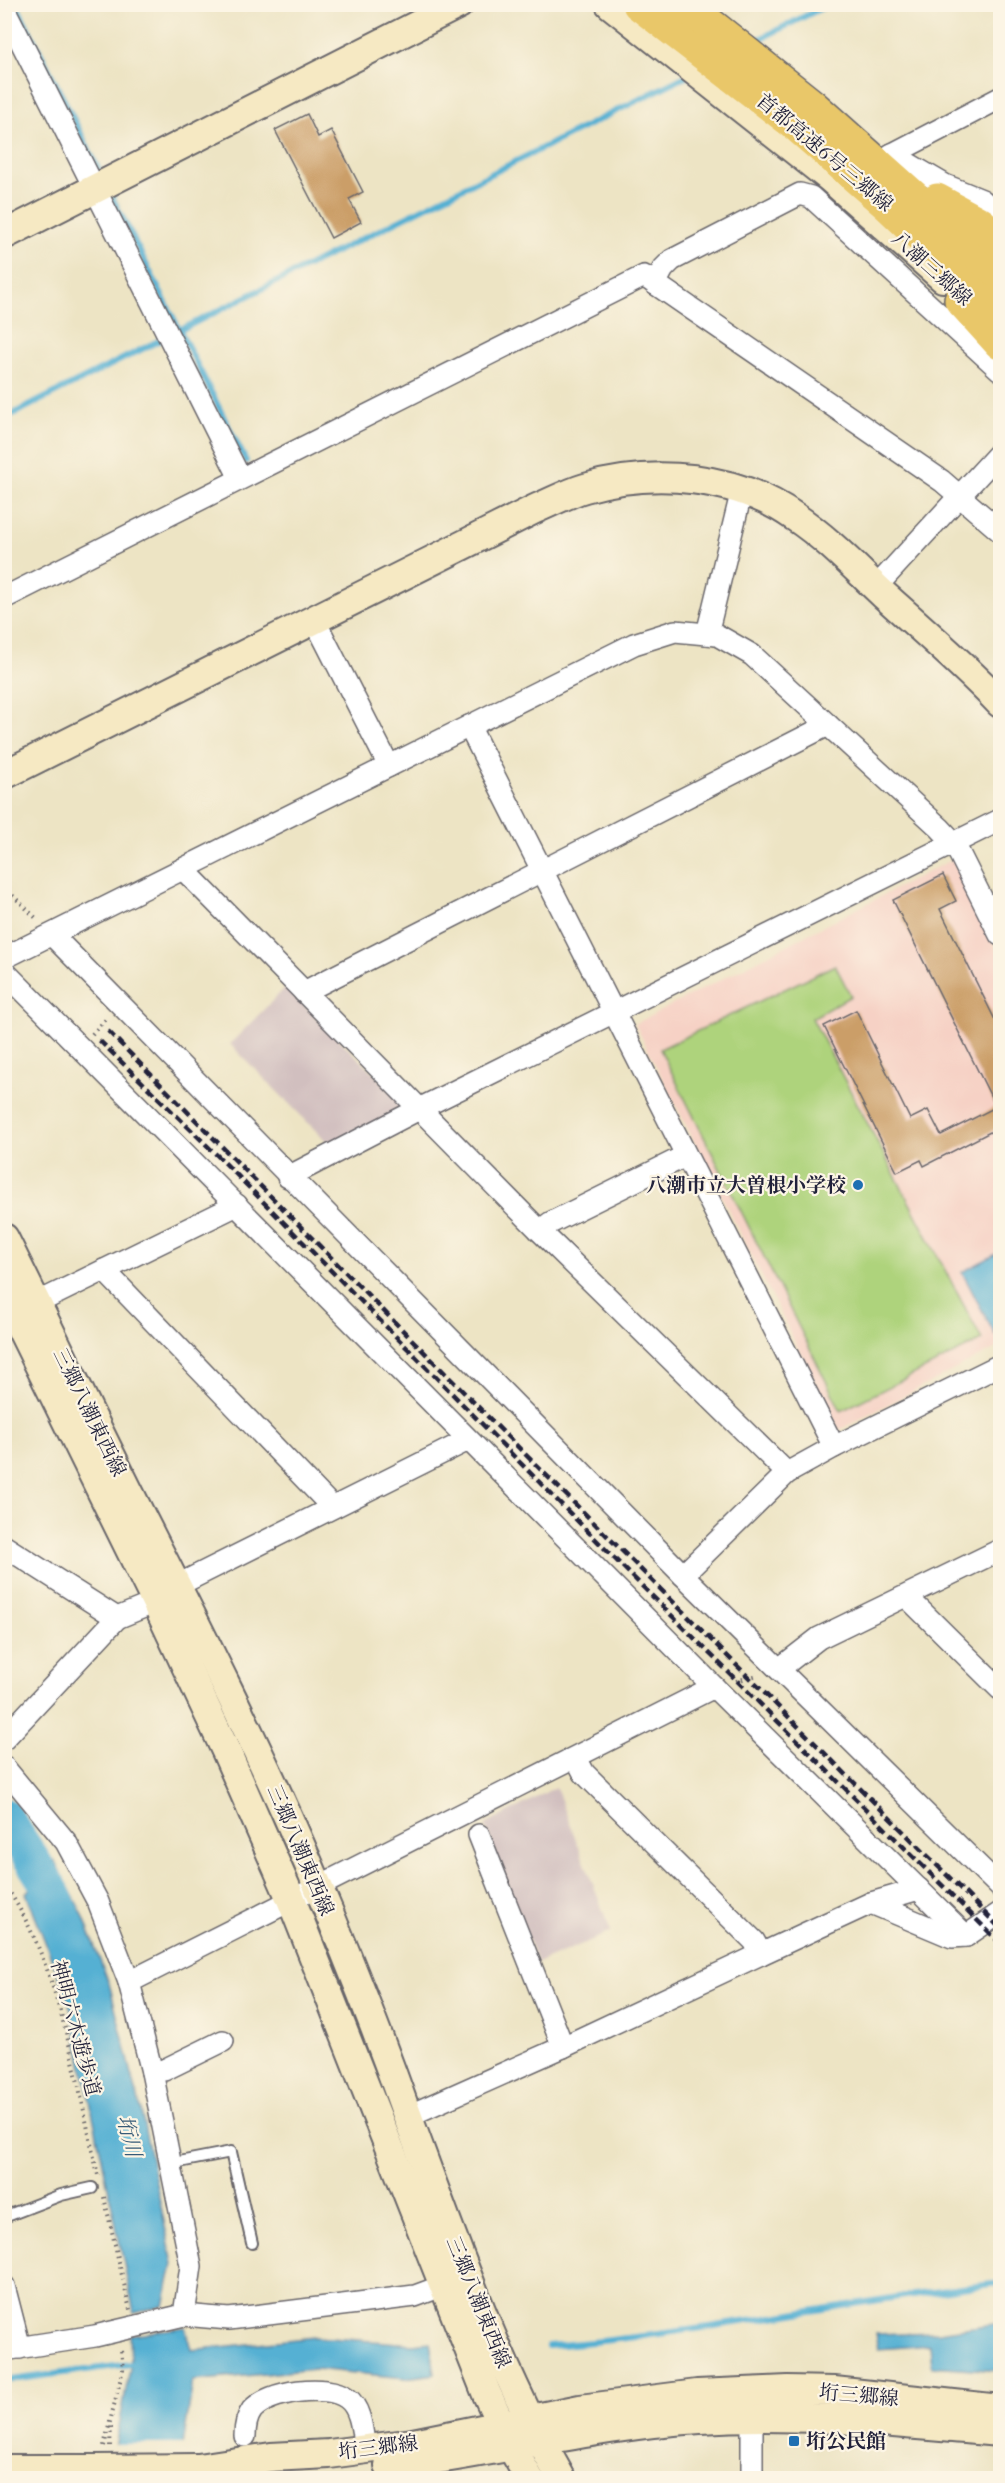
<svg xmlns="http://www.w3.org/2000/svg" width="1005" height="2483" font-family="'IM FELL French Canon','Noto Serif JP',serif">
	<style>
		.built { fill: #f6d1c5 }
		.industrial { fill: #d1bfbf }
		.green { fill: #aed37c; stroke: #687a5c; stroke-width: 1.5 }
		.water { fill: #55b0d3; stroke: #3c6987; stroke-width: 1.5 }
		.pier { fill: #ede4c4 }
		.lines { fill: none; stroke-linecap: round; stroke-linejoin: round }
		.stream { stroke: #55b0d3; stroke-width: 6 }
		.river { stroke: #55b0d3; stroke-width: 36 }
		.building { fill: #cb9e68 }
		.lane-casing { stroke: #69666b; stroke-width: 14 }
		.street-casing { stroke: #69666b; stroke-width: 24 }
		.secondary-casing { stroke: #69666b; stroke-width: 32 }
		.highway-casing { stroke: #69666b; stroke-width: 36 }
		.path { stroke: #69666b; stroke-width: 4; stroke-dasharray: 1.5 4.5; stroke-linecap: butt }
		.lane { stroke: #fff; stroke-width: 10 }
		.street { stroke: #fff; stroke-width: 21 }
		.secondary { stroke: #f6e9c3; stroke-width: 28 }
		.highway { stroke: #e9c769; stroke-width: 33 }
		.rail { stroke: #22223b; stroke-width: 4.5; stroke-dasharray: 9 4.5; stroke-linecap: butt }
		.secondary-bridge-casing { stroke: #69666b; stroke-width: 32; stroke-linecap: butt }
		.secondary-bridge { stroke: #f6e9c3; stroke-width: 28 }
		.poi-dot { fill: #1f6fb2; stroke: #fcf5e5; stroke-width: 2 }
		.labels { text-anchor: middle; stroke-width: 4.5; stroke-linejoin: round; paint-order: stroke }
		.street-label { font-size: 20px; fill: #22223b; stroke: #fcf5e5 }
		.poi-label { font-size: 20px; font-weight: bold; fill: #22223b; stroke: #fcf5e5; text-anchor: end }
		.water-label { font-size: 21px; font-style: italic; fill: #365b78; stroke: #fcf5e5 }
	</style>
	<rect width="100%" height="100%" fill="#fcf5e5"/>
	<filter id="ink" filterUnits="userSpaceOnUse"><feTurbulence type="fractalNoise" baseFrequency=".0167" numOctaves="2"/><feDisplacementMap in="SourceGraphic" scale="12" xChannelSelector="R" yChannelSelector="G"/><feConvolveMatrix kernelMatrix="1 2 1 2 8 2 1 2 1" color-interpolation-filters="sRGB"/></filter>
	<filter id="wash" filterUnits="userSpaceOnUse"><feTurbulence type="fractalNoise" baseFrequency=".008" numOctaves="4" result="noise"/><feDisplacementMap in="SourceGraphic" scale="24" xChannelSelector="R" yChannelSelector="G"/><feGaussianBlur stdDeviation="1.35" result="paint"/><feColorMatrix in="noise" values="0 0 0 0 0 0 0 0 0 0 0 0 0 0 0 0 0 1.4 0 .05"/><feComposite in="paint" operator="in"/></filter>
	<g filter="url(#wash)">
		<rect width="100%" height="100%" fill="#ede4c4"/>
		<polygon class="built" points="953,859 1000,957 1000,1346 839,1430 635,1024"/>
		<g class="industrial">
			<polygon points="286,987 403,1102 401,1111 332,1147 230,1044"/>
			<polygon points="556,1787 611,1932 537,1963 485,1825"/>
		</g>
		<polygon class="green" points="835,965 851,996 812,1018 982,1340 841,1411 660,1049"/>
		<g class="water">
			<polygon points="1000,1252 1000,1332 995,1335 962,1272"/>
			<polygon points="54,1860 83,1915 110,1987 140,2106 173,2264 164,2306 134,2312 70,2006 26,1893"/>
			<polygon points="1000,2323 1000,2371 932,2366 930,2345 878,2349 875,2334 939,2332"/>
			<polygon points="185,2327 191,2350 315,2337 413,2344 430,2342 435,2374 405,2378 315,2369 193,2381 178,2478 109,2478 131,2364 130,2335"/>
		</g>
		<polygon class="pier" points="112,2444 186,2444 181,2478 106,2478"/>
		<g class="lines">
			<g class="stream">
				<polyline points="16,4 102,176"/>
				<polyline points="752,43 829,4"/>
				<polyline points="109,191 246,461"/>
				<polyline points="13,414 686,76"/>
				<path d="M548 2346C700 2334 849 2301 1000 2283"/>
				<polyline points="4,2381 138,2363"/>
			</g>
			<polyline class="river" points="4,1816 50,1888 64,1919"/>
		</g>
		<g id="blocks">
			<g class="building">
				<polygon points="307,114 318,137 331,130 363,192 349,199 361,222 331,238 275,130"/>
				<polygon points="943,875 956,901 940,909 1000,1030 1000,1127 924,1166 921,1160 897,1172 824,1026 856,1010 910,1119 928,1110 941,1135 996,1107 893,900"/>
			</g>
		</g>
	</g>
	<g filter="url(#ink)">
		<use href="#blocks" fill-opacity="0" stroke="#69666b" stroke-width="1.5"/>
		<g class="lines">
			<g class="lane-casing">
				<g id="lane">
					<polyline points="169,2164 231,2152 252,2243"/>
					<polyline points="4,2217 61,2195 92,2188"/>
				</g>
			</g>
			<g class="street-casing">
				<g id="street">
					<polyline points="4,8 240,478"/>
					<polyline points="892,154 945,185 982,200 1000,216"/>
					<polyline points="883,159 1000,98"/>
					<polyline points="655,284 663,269 672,260 800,194 811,197 1000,370"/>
					<polyline points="876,587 1000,452"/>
					<polyline points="4,598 644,276 942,481 1000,531"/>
					<polyline points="314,619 389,766"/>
					<polyline points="707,634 742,490"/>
					<polyline points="469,726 834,1447"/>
					<polyline points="183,869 540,1231 787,1473"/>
					<polyline points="52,935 683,1575 1000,1887"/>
					<polyline points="4,958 634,644 675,631 717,635 752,655 940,828 954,843 1000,935"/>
					<polyline points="4,971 714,1687 966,1936 1000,1913"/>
					<polyline points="304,992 828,725"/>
					<polyline points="288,1177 421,1108 1000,820"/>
					<polyline points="540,1231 550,1223 685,1156"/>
					<polyline points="104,1270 332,1507"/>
					<polyline points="37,1303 237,1205"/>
					<polyline points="4,1546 117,1618"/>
					<polyline points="683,1575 787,1473 834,1447 1000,1365"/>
					<polyline points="178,1585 468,1440"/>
					<polyline points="907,1597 1000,1689"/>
					<polyline points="779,1669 819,1638 1000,1550"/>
					<polyline points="4,1739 117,1618 156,1602"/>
					<polyline points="576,1758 584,1773 754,1941 761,1954 871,1903 919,1889"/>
					<polyline points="4,1767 66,1842 98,1902 129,1982 152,2072 191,2266 184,2315"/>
					<polyline points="479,1835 563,2047"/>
					<polyline points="871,1903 952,1937 966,1936"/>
					<polyline points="129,1982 714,1687"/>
					<polyline points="152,2072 164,2070 223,2041"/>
					<polyline points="408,2116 563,2047 761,1954"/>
					<polyline points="4,2286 20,2348"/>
					<polyline points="4,2350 95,2336 184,2315 229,2319 415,2296 442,2286"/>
					<polyline points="752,2417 752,2478"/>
					<path d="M245 2436C245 2428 247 2417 252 2410 268 2391 327 2383 347 2398 362 2409 362 2433 365 2449"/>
				</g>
			</g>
			<g class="secondary-casing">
				<g id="secondary">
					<polyline points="610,4 830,178 943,278"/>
					<polyline points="4,235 459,4"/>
					<path d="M4 775 535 509C552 502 568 493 585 488 654 468 736 475 795 517 828 539 855 568 884 595 923 630 964 665 1000 703"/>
					<path d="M4 1238C50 1330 94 1423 140 1514 199 1630 258 1746 309 1865 345 1949 379 2035 409 2120 454 2242 497 2365 561 2478"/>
					<polyline points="4,1294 156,1602 226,1751 291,1899 486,2392 511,2446 529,2478"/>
					<path d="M389 2466C493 2454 595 2425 700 2419 800 2412 901 2424 1000 2432"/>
					<polyline points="198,2468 271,2457 329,2454 413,2443 580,2409 697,2394 788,2390 834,2391 1000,2409"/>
					<polyline points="4,2469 95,2469"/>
				</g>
			</g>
			<g class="highway-casing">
				<g id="highway">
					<polyline points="639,4 795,124 888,205 1000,311"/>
					<polyline points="684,4 811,105 1000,274"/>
					<polyline points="937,200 981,224 1000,242"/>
					<polyline points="961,300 1000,343"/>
				</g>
			</g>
			<g class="path">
				<polyline points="4,887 37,919"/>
				<polyline points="92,1034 107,1018"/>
				<polyline points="736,1681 758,1675"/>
				<path d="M4 1884C60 1963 76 2081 98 2175"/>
				<polyline points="104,2197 130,2310"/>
				<polyline points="104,2446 123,2369 121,2350"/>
				<polyline points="110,2446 111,2426"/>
			</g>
			<use href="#lane" class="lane"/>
			<use href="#street" class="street"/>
			<use href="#secondary" class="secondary"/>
			<use href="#highway" class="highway"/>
			<g class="rail">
				<polyline points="108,1031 500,1429 1000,1928"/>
				<polyline points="99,1040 226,1164 616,1560 1000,1943"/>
			</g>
			<g class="secondary-bridge-casing">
				<polyline id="secondary-bridge" points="95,2469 198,2468"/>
			</g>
			<use href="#secondary-bridge" class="secondary-bridge"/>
		</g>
	</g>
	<g class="poi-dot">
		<circle cx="858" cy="1185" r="6"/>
		<rect x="788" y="2435" width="12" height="12" rx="3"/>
	</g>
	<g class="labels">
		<g class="street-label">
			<text transform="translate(825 152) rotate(40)" y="7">首都高速6号三郷線</text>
			<text transform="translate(932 268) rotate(42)" y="7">八潮三郷線</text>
			<text transform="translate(90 1412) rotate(64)" y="7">三郷八潮東西線</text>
			<text transform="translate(301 1850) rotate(67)" y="7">三郷八潮東西線</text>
			<text transform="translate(76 2028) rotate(75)" y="7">神明六木遊歩道</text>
			<text transform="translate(479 2302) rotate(68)" y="7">三郷八潮東西線</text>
			<text transform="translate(859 2395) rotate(5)" y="7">垳三郷線</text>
			<text transform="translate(378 2447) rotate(-7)" y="7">垳三郷線</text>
		</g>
		<g class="poi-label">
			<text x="846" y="1192">八潮市立大曽根小学校</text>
			<text x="806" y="2448" text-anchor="start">垳公民館</text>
		</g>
		<g class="water-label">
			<text transform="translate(129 2136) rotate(76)" y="7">垳川</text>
		</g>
	</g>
	<rect width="1005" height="2483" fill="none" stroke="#fcf5e5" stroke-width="24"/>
</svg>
